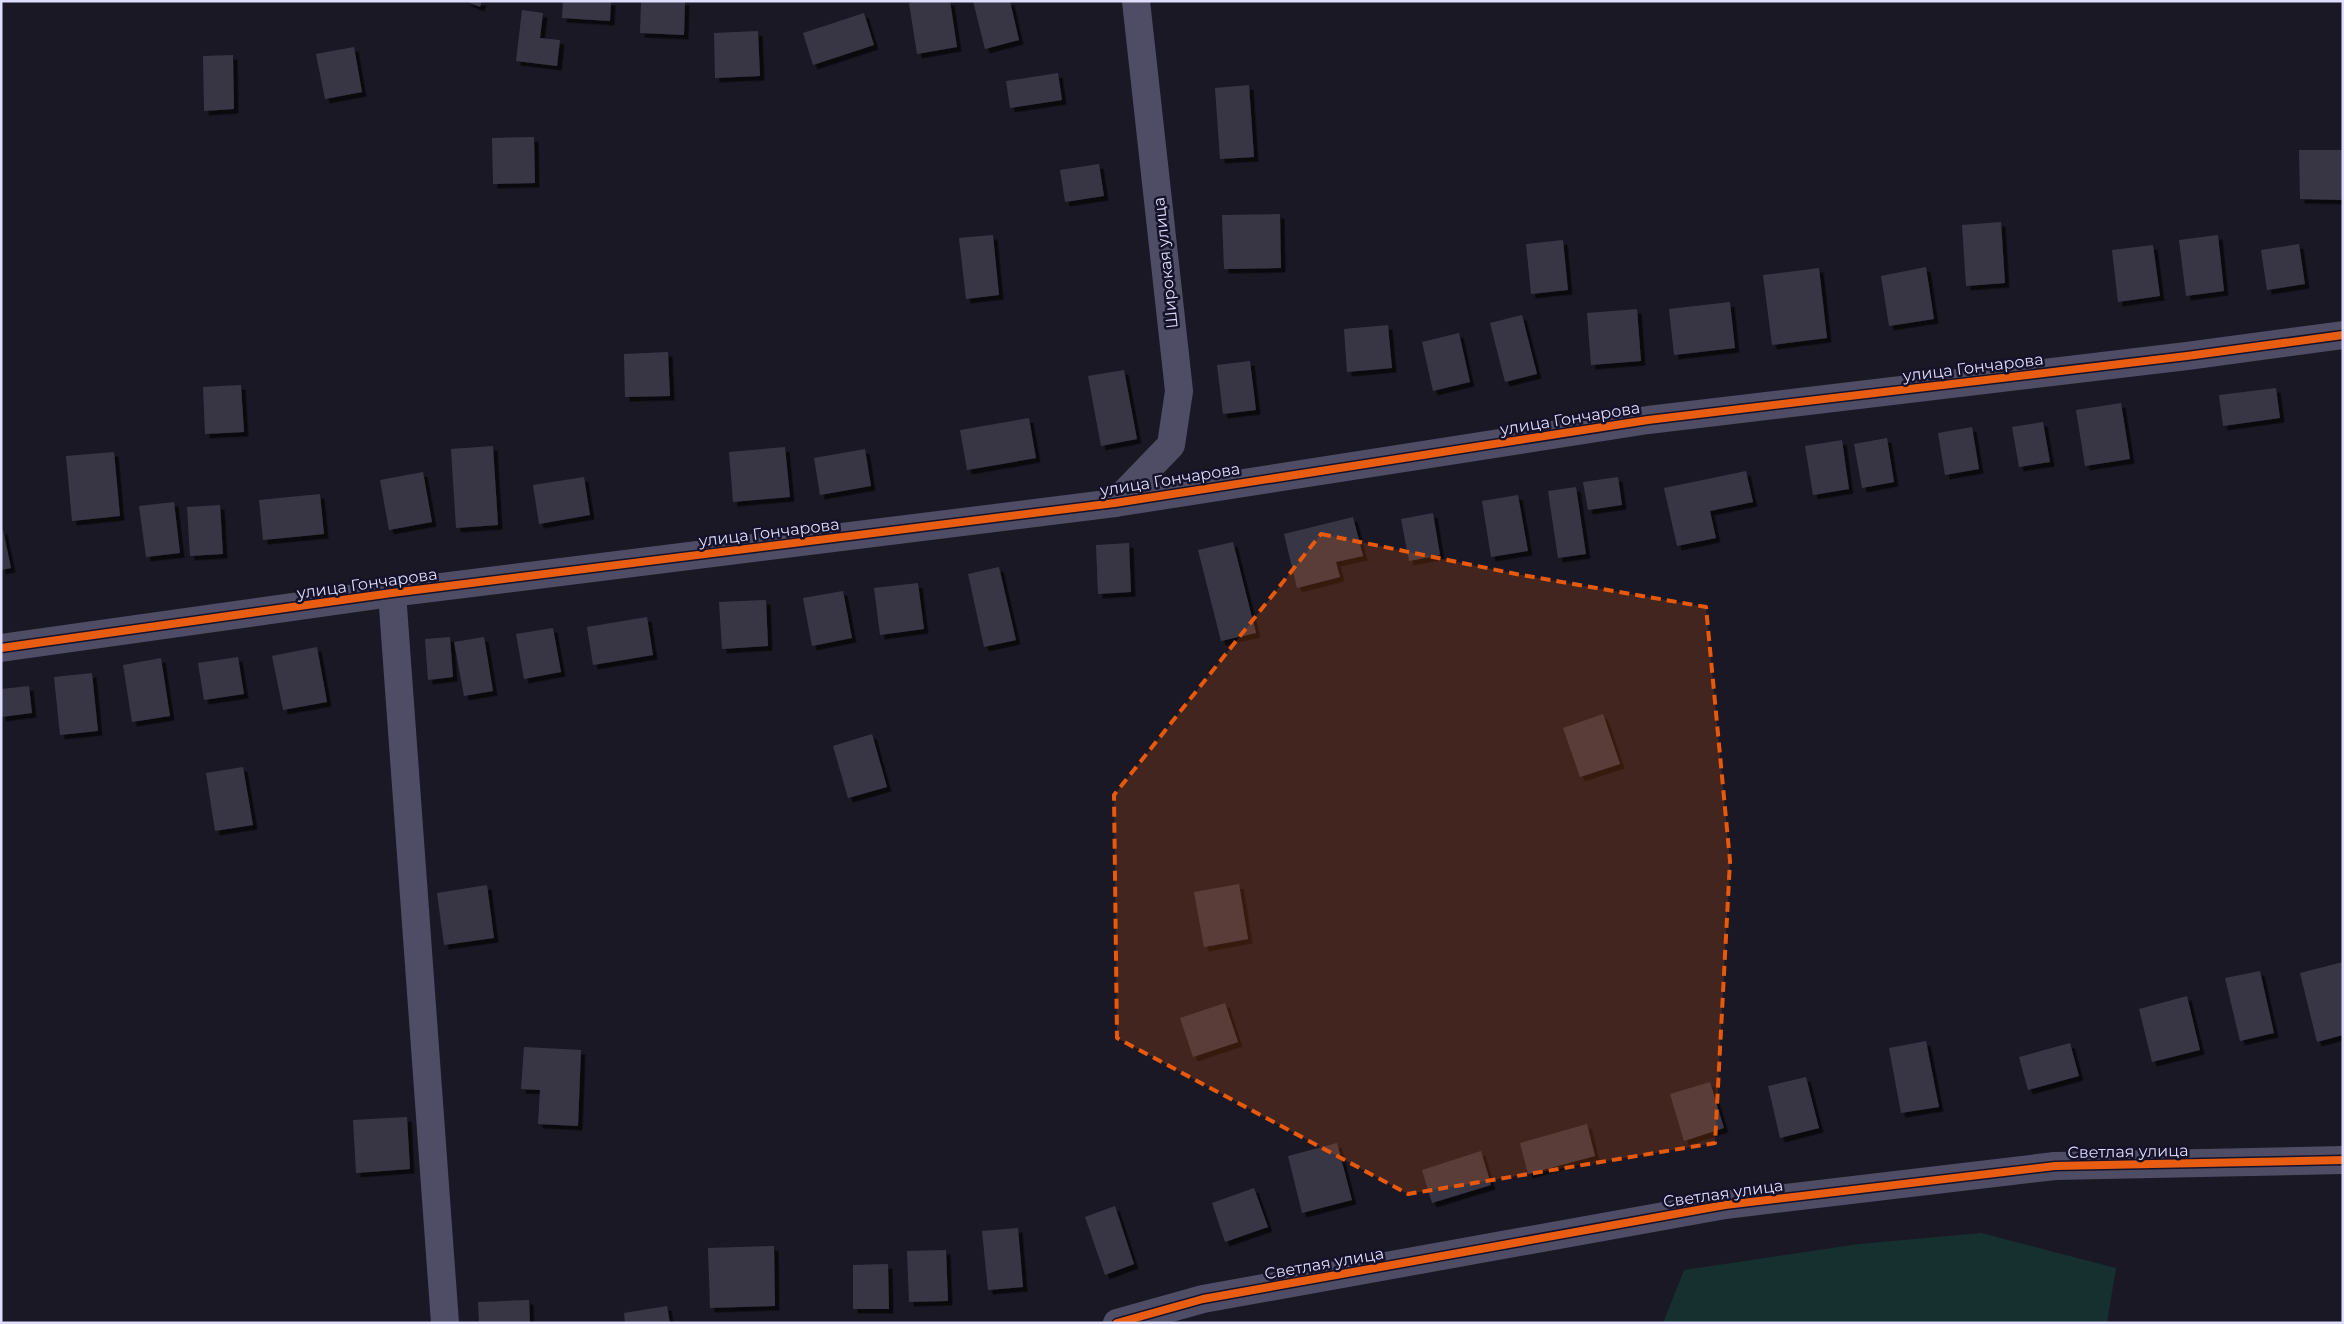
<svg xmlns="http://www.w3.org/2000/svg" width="2344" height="1324" font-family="Montserrat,sans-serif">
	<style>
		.green { fill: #163030 }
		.building { fill: #383645; filter: url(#shadow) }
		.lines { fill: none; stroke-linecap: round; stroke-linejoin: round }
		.minor { stroke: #4e4d65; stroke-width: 28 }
		.cycleway-casing { stroke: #16122a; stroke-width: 11 }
		.cycleway { stroke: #e95d12; stroke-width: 8 }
		.marked { fill: #e8590c; fill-opacity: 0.2; stroke: #e8590c; stroke-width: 4; stroke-dasharray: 10 6; stroke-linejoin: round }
		.labels { text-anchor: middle; stroke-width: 5; stroke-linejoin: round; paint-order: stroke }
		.street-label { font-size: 16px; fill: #dfddfd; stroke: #16122a }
	</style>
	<defs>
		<filter id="shadow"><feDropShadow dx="4.5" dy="4.5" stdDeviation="0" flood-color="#0009"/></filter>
	</defs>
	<rect width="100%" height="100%" fill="#1a1824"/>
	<polygon class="green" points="1981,1233 2116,1268 2107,1323 1663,1323 1684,1270 1859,1244"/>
	<g class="building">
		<polygon points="465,1 482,1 480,7"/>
		<polygon points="563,1 611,1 610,21 562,18"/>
		<polygon points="641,1 685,1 684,35 640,33"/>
		<polygon points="922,1 950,1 957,47 917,54 909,3"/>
		<polygon points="973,1 1010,1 1019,40 985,49"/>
		<polygon points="522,10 543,13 540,38 560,40 557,66 516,61"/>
		<polygon points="864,13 874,45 813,65 803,33"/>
		<polygon points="758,31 760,76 715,78 714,33"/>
		<polygon points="354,47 362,92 325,99 316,54"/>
		<polygon points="233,55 234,109 204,111 203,56"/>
		<polygon points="1058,73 1062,100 1010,108 1006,81"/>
		<polygon points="1249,85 1254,157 1220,159 1215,88"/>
		<polygon points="534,137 535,183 493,184 492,138"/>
		<polygon points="2299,150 2343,150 2343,200 2300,199"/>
		<polygon points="1099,164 1104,196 1065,202 1060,170"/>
		<polygon points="1280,214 1281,268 1224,269 1222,215"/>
		<polygon points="2001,222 2005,283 1966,286 1962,225"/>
		<polygon points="993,235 999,295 966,299 959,238"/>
		<polygon points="2218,235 2224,291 2186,296 2179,240"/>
		<polygon points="1563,240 1568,290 1531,294 1526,244"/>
		<polygon points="2299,244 2305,284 2267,290 2261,250"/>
		<polygon points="2153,245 2160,296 2118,302 2112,250"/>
		<polygon points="1926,267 1934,319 1889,326 1881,276"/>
		<polygon points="1819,268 1827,338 1772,345 1763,275"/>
		<polygon points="1730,302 1735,348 1674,355 1669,309"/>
		<polygon points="1637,309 1641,361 1591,365 1587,313"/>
		<polygon points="1522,315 1537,374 1505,382 1490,323"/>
		<polygon points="1388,325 1392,368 1347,372 1344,329"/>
		<polygon points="1459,333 1470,382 1433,391 1422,342"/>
		<polygon points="668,352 670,396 625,397 624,354"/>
		<polygon points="1250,361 1256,410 1223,414 1217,365"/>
		<polygon points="1124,370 1137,439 1101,446 1088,376"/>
		<polygon points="241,385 244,432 205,434 203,387"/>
		<polygon points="2276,388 2280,418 2223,426 2219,395"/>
		<polygon points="2121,403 2130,459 2085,466 2076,410"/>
		<polygon points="1029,418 1036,458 967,470 960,430"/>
		<polygon points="2043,422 2050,462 2019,467 2012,427"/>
		<polygon points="1972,427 1979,469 1945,475 1938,433"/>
		<polygon points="1887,438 1894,482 1862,488 1854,444"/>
		<polygon points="1842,440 1849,489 1813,495 1805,446"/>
		<polygon points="493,446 498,525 456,528 451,449"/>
		<polygon points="785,447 790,497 733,502 729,452"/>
		<polygon points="865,449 871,486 820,495 814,458"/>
		<polygon points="114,452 120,516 72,521 66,456"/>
		<polygon points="1746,471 1753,502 1710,511 1716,538 1677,546 1664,488"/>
		<polygon points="423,472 432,522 389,530 380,480"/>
		<polygon points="584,477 590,515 539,524 533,485"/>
		<polygon points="1618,477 1622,505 1588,510 1583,482"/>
		<polygon points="1576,487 1586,554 1558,558 1548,491"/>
		<polygon points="320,494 324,534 263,540 259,500"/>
		<polygon points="1518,495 1528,551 1491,557 1482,501"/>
		<polygon points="174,502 180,553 146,557 139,506"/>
		<polygon points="220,505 223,554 190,556 187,507"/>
		<polygon points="1433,513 1440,555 1409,561 1401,519"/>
		<polygon points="1353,517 1363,556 1336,562 1340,577 1297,588 1284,534"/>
		<polygon points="1,530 3,530 11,568 1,570"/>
		<polygon points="1233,542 1256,633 1221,641 1198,550"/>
		<polygon points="1129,543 1131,592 1098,594 1096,545"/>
		<polygon points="999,567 1016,640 984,647 968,574"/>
		<polygon points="918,583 924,629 880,635 874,588"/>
		<polygon points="843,591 852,638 812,646 803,598"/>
		<polygon points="766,600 768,646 722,649 719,602"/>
		<polygon points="647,617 653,655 593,665 587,627"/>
		<polygon points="553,628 561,672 524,679 516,634"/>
		<polygon points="450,637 453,677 428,680 425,639"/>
		<polygon points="484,637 493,691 464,696 454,642"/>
		<polygon points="317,647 327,702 283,710 272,656"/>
		<polygon points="238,657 244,694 204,700 198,663"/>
		<polygon points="161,658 170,716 132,722 123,665"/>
		<polygon points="92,673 98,731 60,735 54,677"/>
		<polygon points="29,686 32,713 1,717 1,689"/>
		<polygon points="1603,714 1620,764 1580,777 1563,728"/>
		<polygon points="872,734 887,787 848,798 833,746"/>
		<polygon points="243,767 253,825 215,831 206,773"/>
		<polygon points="1239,884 1248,939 1204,947 1194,892"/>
		<polygon points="487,885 494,938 444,945 437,893"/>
		<polygon points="2343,962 2343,1035 2317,1042 2300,973"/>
		<polygon points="2260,971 2274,1033 2240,1041 2225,978"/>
		<polygon points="2187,996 2200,1050 2152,1062 2139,1009"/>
		<polygon points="1225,1003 1238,1042 1193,1057 1180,1018"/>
		<polygon points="1926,1041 1939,1107 1901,1113 1889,1048"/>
		<polygon points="2070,1043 2079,1076 2028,1090 2019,1057"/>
		<polygon points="524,1047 581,1050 578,1126 538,1124 540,1090 521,1089"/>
		<polygon points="1806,1077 1819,1128 1780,1138 1768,1086"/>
		<polygon points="1710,1082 1724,1128 1684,1141 1670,1094"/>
		<polygon points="407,1117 410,1169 356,1173 353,1120"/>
		<polygon points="1587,1124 1595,1156 1528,1174 1520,1143"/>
		<polygon points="1337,1143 1352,1200 1302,1213 1288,1156"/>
		<polygon points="1481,1151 1491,1185 1432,1203 1422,1170"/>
		<polygon points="1254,1188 1268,1227 1225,1242 1212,1203"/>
		<polygon points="1115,1206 1134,1264 1105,1275 1085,1217"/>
		<polygon points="1018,1228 1023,1287 988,1290 982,1231"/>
		<polygon points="774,1246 775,1306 710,1308 708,1248"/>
		<polygon points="946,1250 948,1301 909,1302 907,1251"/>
		<polygon points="888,1264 889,1309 853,1309 853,1265"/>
		<polygon points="529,1300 530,1323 479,1323 478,1302"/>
		<polygon points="667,1306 670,1323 625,1323 624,1313"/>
	</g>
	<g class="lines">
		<g class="minor">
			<polyline points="1115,503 1171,445 1179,391 1136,1"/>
			<polyline points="392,593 445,1323"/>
			<polyline points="1,648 392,593 1115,503 1648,420 2187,356 2343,335"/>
			<polyline points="1117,1323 1203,1299 1725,1205 2055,1166 2343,1160"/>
		</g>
		<g class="cycleway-casing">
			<g id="cycleway">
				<polyline points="1,648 392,593 1115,503 1648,420 2187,356 2343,335"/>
				<polyline points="1117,1323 1203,1299 1725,1205 2055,1166 2343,1160"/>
			</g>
		</g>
		<use href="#cycleway" class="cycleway"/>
	</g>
	<path class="marked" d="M1321 534 1516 574 1706 607 1730 861 1715 1143 1408 1194 1117 1038 1114 795Z"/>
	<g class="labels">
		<g class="street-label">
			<text transform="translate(1165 263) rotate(-96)" y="6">Широкая улица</text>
			<text transform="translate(1973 367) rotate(-7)" y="6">улица Гончарова</text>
			<text transform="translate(1570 418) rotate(-9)" y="6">улица Гончарова</text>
			<text transform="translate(1170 479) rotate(-9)" y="6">улица Гончарова</text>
			<text transform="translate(769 532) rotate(-7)" y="6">улица Гончарова</text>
			<text transform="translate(367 583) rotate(-8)" y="6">улица Гончарова</text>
			<text transform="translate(2128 1151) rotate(-1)" y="6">Светлая улица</text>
			<text transform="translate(1723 1193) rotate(-8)" y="6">Светлая улица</text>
			<text transform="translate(1324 1263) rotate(-10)" y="6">Светлая улица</text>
		</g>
	</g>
	<rect width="2344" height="1324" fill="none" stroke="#dfddfd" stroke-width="5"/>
</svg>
